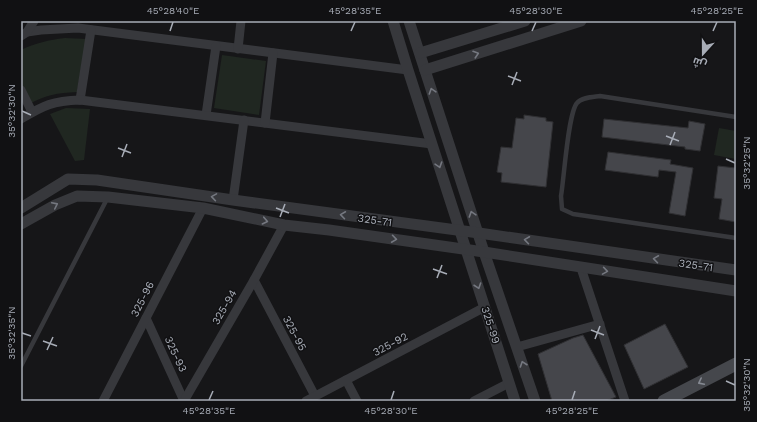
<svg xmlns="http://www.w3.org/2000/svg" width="757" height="422" font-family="'Work Sans',Cairo,sans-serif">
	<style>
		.green { fill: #202721 }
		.building { fill: #45464b; stroke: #303033 }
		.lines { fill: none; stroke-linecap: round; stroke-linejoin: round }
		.service { stroke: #37383c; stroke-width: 4.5 }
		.minor { stroke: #37383c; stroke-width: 9 }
		.tertiary { stroke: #37383c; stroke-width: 11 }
		.secondary { stroke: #45474c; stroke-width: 13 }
		.oneway { stroke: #757880 }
		.oneway2 { stroke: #858992 }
		.ticks { fill: none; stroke: #a8adb7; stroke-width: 1.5 }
		.labels { text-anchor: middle; stroke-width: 3; stroke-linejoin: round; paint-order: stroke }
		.street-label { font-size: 11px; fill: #a8adb7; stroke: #111113 }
		.neatline { fill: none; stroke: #a8adb7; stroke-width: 1.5 }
		.ticks-label { font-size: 10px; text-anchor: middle; fill: #a8adb7 }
	</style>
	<rect width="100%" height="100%" fill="#161618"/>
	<g class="green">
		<path d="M65 38 86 39 77 92C57 93 46 95 29 104L21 90V50C35 43 49 40 65 38Z"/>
		<polygon points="222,55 266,61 259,115 214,108"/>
		<polygon points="66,108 90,109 84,160 75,161 50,114"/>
		<polygon points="719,128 736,131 736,159 714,155"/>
	</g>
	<g class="building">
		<polygon points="524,115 546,118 546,121 553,122 546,187 501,182 502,173 497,172 501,147 512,148 516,118 524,119"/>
		<polygon points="604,119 688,128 689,121 705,124 700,151 685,149 685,147 602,137"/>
		<polygon points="608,152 671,160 670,164 693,168 685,216 669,213 676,172 659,170 658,177 605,170"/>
		<polygon points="718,166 736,168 736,222 719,219 722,199 714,198"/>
		<polygon points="665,324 688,367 644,389 624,345"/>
		<polygon points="583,335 616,397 606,401 552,401 538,354 573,338"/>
	</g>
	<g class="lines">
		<g class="service">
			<path d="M736 117 600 96C593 97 582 97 577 103 568 113 564 179 561 196L562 209 573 214 736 238"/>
			<polyline points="21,366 108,197"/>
		</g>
		<g class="minor">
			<polyline points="27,32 41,30 78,28 408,70"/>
			<polyline points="21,36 27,32 34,21"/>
			<polyline points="238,49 241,21"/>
			<polyline points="21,90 32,112"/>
			<polyline points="80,100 91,30"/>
			<polyline points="206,115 216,46"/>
			<path d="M21 119C44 105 53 101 80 100L432 144"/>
			<polyline points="265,123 273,53"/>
			<polyline points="233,200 244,120"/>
			<polyline points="581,268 625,401"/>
			<polyline points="254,280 315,396"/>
			<polyline points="146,318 184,401"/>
			<polyline points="517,347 600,324"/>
			<polyline points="346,380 357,401"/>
			<polyline points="103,401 203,208"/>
			<polyline points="184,401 254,280 284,225"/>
			<polyline points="306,401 485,307"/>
			<polyline points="474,401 509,383"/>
		</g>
		<g class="tertiary">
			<polyline points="393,21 408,70 515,401"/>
			<polyline points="409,21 484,252 535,401"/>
			<polyline points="420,53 525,21"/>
			<polyline points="425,70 581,21"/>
			<polyline points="21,208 68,179 97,180 233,200 479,233 736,270"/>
			<polyline points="21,224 55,205 77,196 108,197 203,208 284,225 329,230 484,252 736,291"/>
		</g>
		<polyline class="secondary" points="664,401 736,364"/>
	</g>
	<defs><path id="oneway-chevron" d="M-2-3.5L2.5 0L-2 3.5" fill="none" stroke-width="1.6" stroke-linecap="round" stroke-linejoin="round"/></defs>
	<g class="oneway">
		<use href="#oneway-chevron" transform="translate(476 54) rotate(-18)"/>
		<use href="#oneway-chevron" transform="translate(432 91) rotate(-108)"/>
		<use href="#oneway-chevron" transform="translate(439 165) rotate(72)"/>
		<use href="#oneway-chevron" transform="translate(214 197) rotate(-171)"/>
		<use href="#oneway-chevron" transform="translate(55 205) rotate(-26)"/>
		<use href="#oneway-chevron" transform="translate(472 214) rotate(-108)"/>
		<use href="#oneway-chevron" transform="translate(343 215) rotate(-172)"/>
		<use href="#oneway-chevron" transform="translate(265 221) rotate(12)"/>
		<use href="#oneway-chevron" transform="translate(394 239) rotate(8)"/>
		<use href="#oneway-chevron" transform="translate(527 240) rotate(-172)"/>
		<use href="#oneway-chevron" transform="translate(656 259) rotate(-172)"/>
		<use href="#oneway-chevron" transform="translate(605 271) rotate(9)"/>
		<use href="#oneway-chevron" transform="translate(478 286) rotate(71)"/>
		<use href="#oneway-chevron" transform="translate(523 364) rotate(-109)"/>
	</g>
	<use class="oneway2" href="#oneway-chevron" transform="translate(701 382) rotate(153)"/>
	<path class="ticks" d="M170 31 173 22M351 31 355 22M532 31 536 22M713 31 717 22M508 76 521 81M512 85 517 72M22 111 31 115M666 136 679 141M670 145 675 132M118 148 131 153M122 157 127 144M726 159 735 163M276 208 289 213M280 217 285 204M433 269 447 274M437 278 442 265M591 330 604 335M22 333 31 336M595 339 600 326M43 341 57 346M47 350 53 337M726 381 735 385M209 400 213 391M391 400 394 391M572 400 575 391"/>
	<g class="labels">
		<g class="street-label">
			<text transform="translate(375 220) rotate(8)" y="4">325-71</text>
			<text transform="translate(696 265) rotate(8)" y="4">325-71</text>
			<text transform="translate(142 299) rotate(-63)" y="4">325-96</text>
			<text transform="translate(224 307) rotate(-60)" y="4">325-94</text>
			<text transform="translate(491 325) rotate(72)" y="4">325-99</text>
			<text transform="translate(295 333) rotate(62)" y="4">325-95</text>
			<text transform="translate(390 344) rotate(-28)" y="4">325-92</text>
			<text transform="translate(176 354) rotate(65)" y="4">325-93</text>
		</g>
	</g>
	<rect width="757" height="422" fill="none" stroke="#111113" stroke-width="44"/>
	<g transform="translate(703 54) rotate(201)" stroke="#111113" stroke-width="3" paint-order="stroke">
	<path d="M0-3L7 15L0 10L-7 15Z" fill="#a8adb7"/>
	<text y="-6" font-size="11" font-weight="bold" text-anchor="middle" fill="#a8adb7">ش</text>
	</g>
	<rect x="22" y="22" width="713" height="378" class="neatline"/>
	<g class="ticks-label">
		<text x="173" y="14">45°28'40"E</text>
		<text x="355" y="14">45°28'35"E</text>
		<text x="536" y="14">45°28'30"E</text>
		<text x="717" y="14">45°28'25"E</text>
		<text transform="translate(11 111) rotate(-90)" y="4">35°32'30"N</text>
		<text transform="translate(746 163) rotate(-90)" y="4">35°32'25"N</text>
		<text transform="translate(11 333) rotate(-90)" y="4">35°32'35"N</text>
		<text transform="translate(746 385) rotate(-90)" y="4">35°32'30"N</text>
		<text x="209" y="414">45°28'35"E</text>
		<text x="391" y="414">45°28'30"E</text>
		<text x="572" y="414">45°28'25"E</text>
	</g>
</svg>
